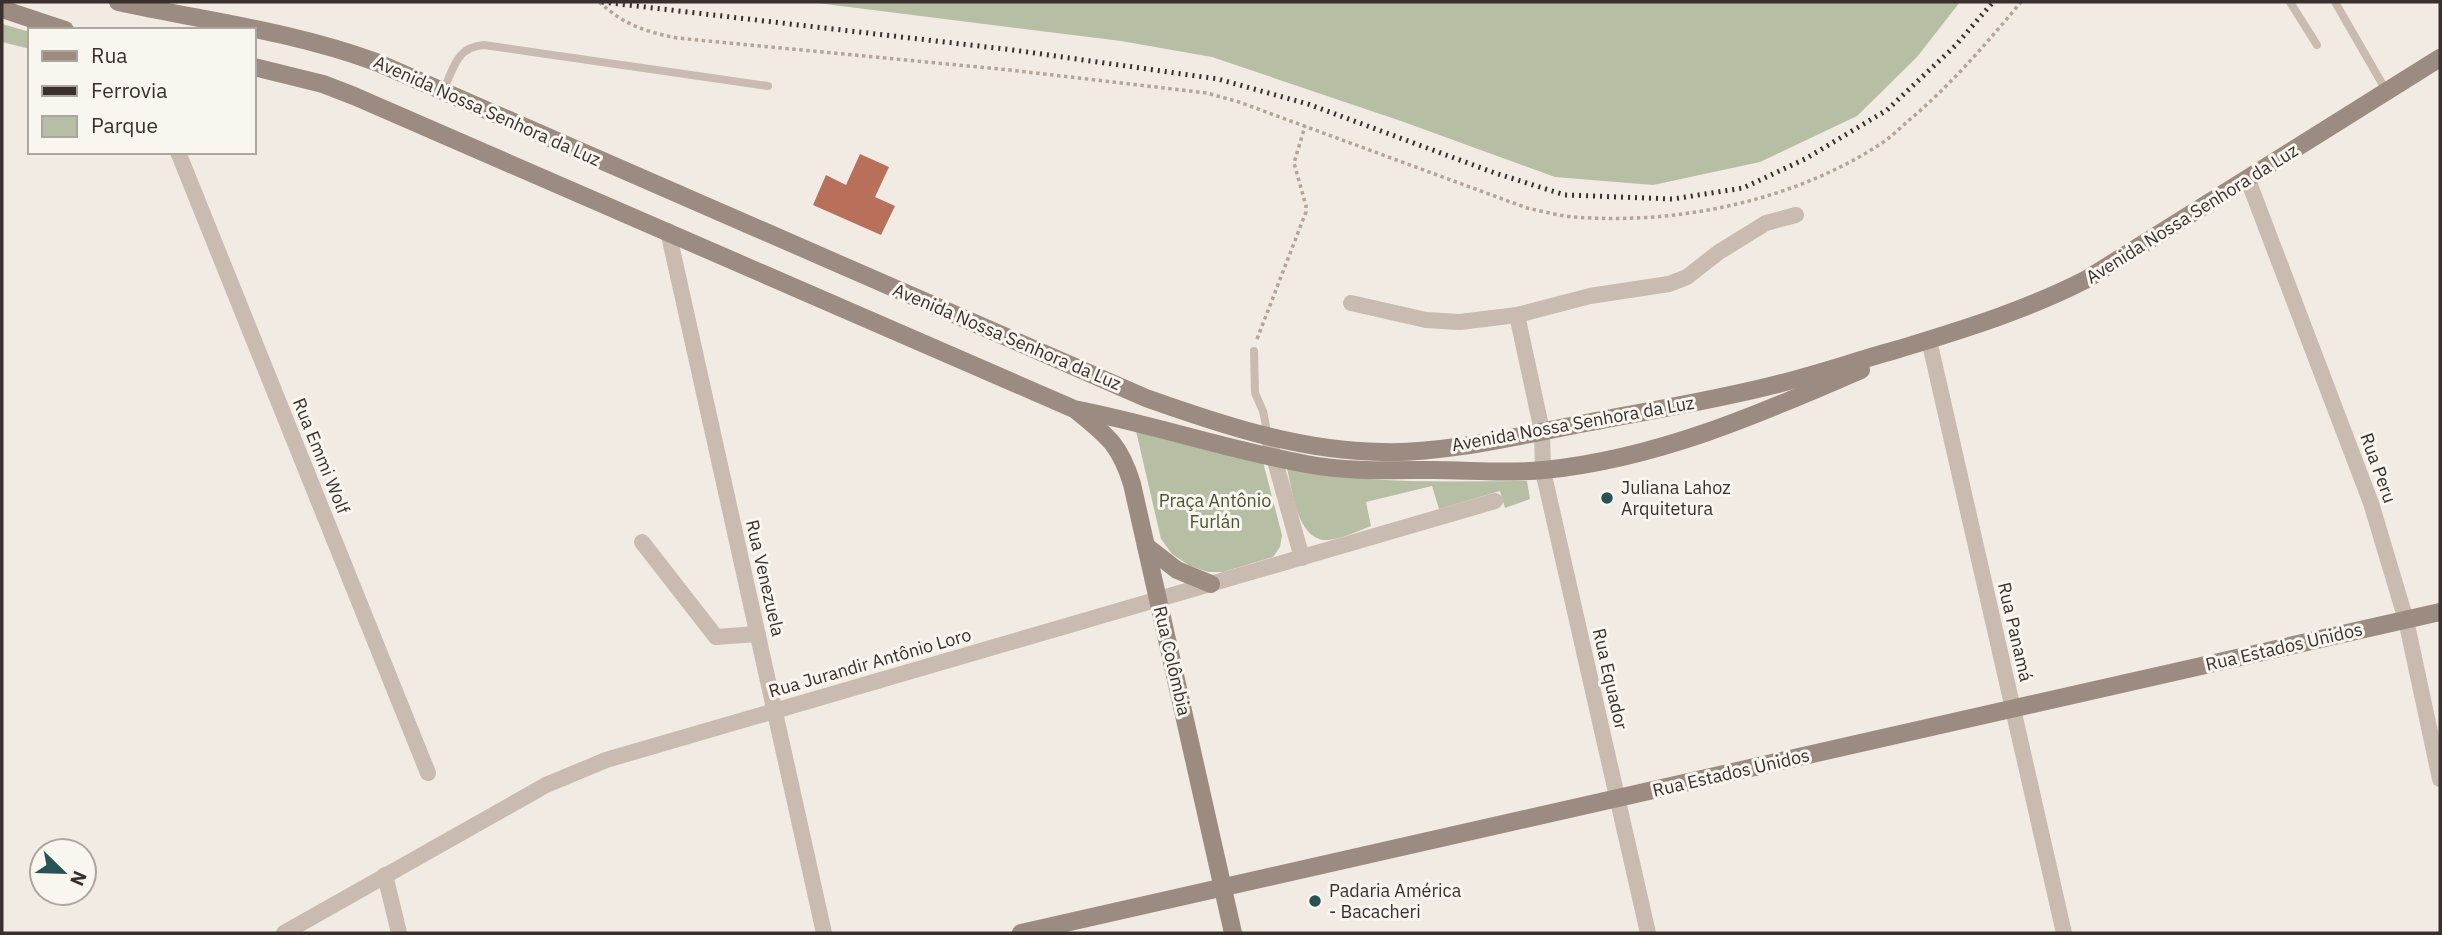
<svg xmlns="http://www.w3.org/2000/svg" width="2442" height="935" font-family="'IBM Plex Sans',sans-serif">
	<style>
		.green { fill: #b6bfa4 }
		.building { fill: #b8705a }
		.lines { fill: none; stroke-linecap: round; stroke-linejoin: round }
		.path { stroke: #b4a59a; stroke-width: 3.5; stroke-dasharray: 3.5 3.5; stroke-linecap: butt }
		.lane { stroke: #c9bbb0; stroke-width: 8 }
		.street { stroke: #c9bbb0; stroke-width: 16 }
		.secondary { stroke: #9c8b81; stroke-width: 18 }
		.rail { stroke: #39302d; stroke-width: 5; stroke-dasharray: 2 5; stroke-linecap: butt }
		.poi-dot { fill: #275356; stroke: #f9f5ef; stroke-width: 2.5 }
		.labels { text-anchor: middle; stroke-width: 6; stroke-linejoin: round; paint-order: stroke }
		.street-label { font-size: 18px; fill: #39302d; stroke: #f9f5ef }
		.poi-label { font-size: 18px; fill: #39302d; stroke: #f9f5ef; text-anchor: start }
		.park-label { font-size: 18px; fill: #485433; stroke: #f9f5ef }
	</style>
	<rect width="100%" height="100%" fill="#f1ebe3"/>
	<g class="green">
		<polygon points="809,2 1960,2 1917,57 1857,116 1760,162 1653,185 1555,177 1401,121 1212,57 1121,41"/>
		<polygon points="2,24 30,32 30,49 2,42"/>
		<polygon points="1136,431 1263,462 1282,535 1280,547 1273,557 1223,572 1208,572 1190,566 1172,554 1161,539"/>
		<path d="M1287 468C1366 485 1447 481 1527 481L1530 499 1505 508 1500 491 1439 509 1432 486 1366 502 1371 526C1358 531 1342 539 1328 540 1297 542 1292 489 1287 468Z"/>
	</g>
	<polygon class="building" points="860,154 889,167 875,197 895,206 881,235 813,205 826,175 846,185"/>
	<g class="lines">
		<g class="path">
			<path d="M599 2C625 25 643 31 677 38L1010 70 1207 93 1239 102 1527 208C1542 211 1559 216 1574 217 1678 225 1792 201 1879 145 1890 138 1899 129 1908 121 1950 86 1986 44 2021 2"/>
			<polyline points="1257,339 1306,212 1306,206 1294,163 1305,126"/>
		</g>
		<g class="lane">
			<polyline points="2290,2 2317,45"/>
			<polyline points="2335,2 2387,92"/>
			<path d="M443 91C454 68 456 47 484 45L768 86"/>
			<polyline points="1254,351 1255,393 1263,411 1268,436"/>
		</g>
		<g class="street">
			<polyline points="178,152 428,773"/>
			<polyline points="2248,180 2371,503 2406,620 2440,779"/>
			<polyline points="668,231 824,933"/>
			<polyline points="1351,303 1426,320 1460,322 1517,315 1590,296 1669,284 1687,277 1719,252 1766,223 1796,215"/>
			<polyline points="1517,315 1542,431 1543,471 1648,933"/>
			<polyline points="1929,340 2064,933"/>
			<polyline points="1268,436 1302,558"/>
			<polyline points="642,542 716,637 758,634"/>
			<polyline points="385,875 399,933"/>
			<polyline points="284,933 546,785 606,760 1495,501"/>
		</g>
		<g class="secondary">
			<path d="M118 2C205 21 292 31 376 62L1146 398C1222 425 1300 451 1382 452 1447 454 1526 434 1591 422 1653 410 1716 400 1778 384 1818 374 1859 360 1899 349 1964 329 2027 310 2087 279L2440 58"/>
			<polyline points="2,9 65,30"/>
			<path d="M254 67 323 84 354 96 1074 409C1152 424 1228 450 1306 464 1348 472 1391 470 1433 470 1469 470 1508 474 1544 470 1656 459 1760 414 1861 370"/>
			<path d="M1077 411C1108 436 1120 445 1132 484L1233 933"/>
			<polyline points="1146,546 1177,570 1211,584"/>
			<polyline points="1021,933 2440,612"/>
		</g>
		<polyline class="rail" points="602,2 1013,50 1218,79 1308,104 1495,173 1565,195 1673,199 1743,188 1805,159 1887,110 1955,46 1993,2"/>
	</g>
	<g class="poi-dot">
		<circle cx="1607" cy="498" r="7"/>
		<circle cx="1315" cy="901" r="7"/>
	</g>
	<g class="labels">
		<g class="street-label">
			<text transform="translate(487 111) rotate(24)" y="6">Avenida Nossa Senhora da Luz</text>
			<text transform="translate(2192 214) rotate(-32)" y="6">Avenida Nossa Senhora da Luz</text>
			<text transform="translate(1007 337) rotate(23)" y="6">Avenida Nossa Senhora da Luz</text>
			<text transform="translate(1573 424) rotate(-10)" y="6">Avenida Nossa Senhora da Luz</text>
			<text transform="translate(321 456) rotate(68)" y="6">Rua Emmi Wolf</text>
			<text transform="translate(2378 468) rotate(70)" y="6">Rua Peru</text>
			<text transform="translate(765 578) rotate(77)" y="6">Rua Venezuela</text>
			<text transform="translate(2015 632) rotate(77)" y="6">Rua Panamá</text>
			<text transform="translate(2284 647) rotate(-13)" y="6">Rua Estados Unidos</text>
			<text transform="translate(1172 661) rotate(77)" y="6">Rua Colômbia</text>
			<text transform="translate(870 663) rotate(-16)" y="6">Rua Jurandir Antônio Loro</text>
			<text transform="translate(1610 679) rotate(77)" y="6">Rua Equador</text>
			<text transform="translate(1731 773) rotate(-13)" y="6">Rua Estados Unidos</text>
		</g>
		<g class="poi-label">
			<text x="1621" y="494">Juliana Lahoz<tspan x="1621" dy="21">Arquitetura</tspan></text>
			<text x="1329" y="897">Padaria América<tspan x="1329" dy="21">- Bacacheri</tspan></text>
		</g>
		<g class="park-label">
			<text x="1215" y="507">Praça Antônio<tspan x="1215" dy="21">Furlán</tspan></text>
		</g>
	</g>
	<rect width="2442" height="935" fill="none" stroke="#39302d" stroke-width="7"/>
	<rect x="28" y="28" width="228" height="126" fill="#f9f5ef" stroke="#aca6a1" stroke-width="2"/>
	<rect x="42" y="51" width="35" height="10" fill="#9c8b81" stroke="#aca6a1" stroke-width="2"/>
	<text x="91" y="63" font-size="21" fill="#39302d">Rua</text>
	<rect x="42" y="86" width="35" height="10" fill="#39302d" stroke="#aca6a1" stroke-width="2"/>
	<text x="91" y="98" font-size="21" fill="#39302d">Ferrovia</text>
	<rect x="42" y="116" width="35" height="21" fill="#b6bfa4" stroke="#aca6a1" stroke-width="2"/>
	<text x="91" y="133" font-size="21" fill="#39302d">Parque</text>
	<g transform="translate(63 872) rotate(113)"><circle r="33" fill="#f9f5ef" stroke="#aca6a1" stroke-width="2"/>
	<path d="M0-5L12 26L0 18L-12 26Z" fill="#275356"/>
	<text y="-10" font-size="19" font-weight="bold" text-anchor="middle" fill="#39302d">N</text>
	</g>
</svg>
